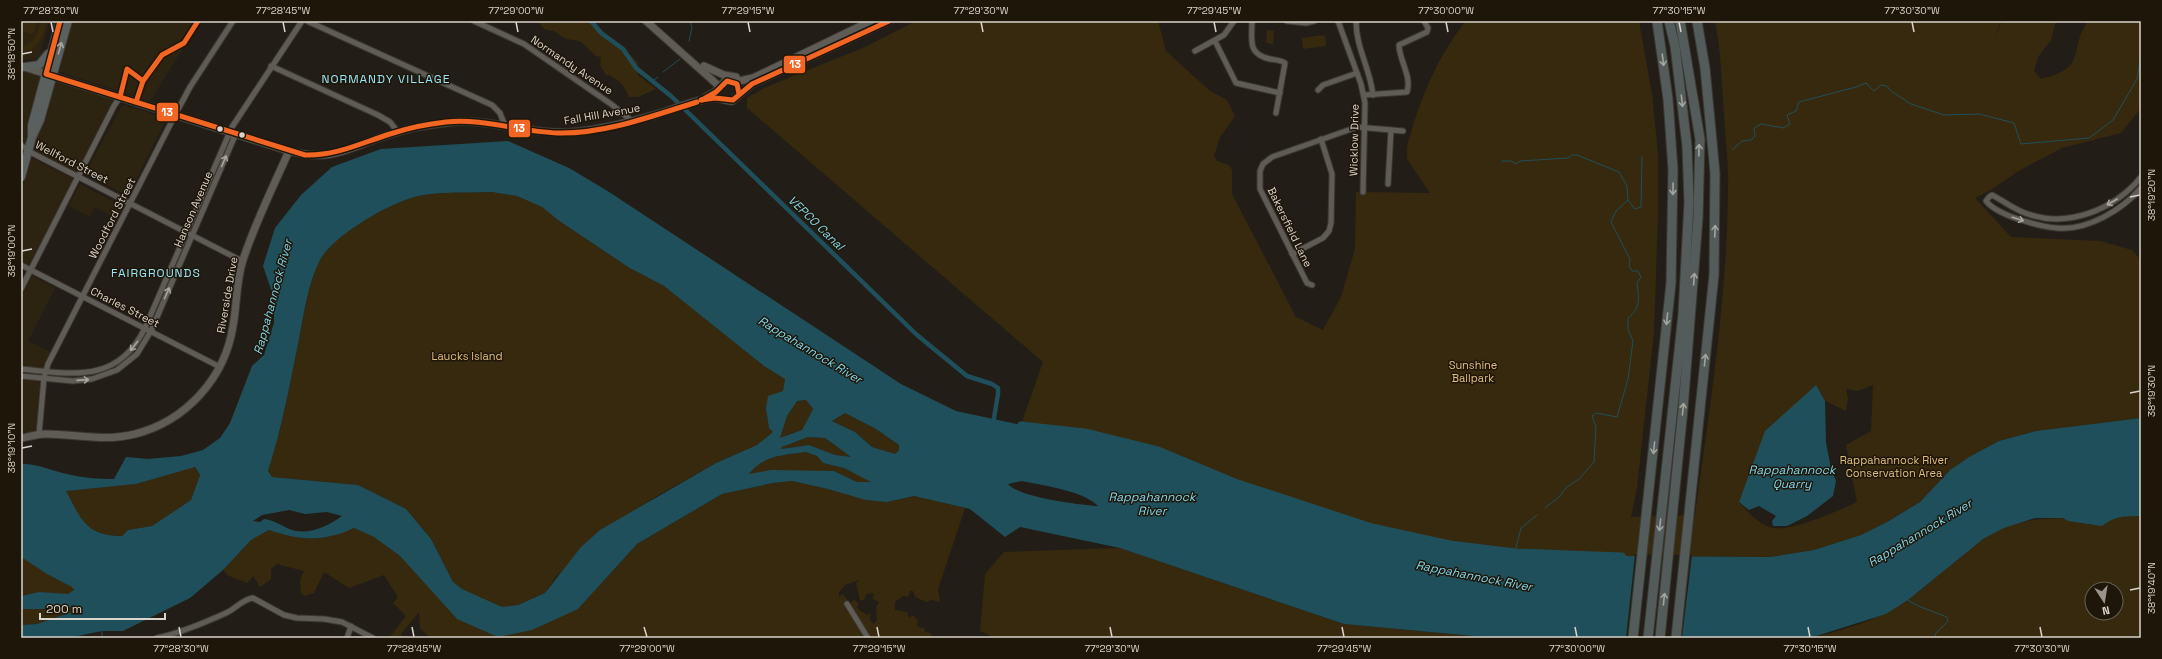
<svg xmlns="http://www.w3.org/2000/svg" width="2162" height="659" font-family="'Space Grotesk',sans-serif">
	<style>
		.built { fill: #2d2311 }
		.green { fill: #37290e; fill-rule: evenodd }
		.water { fill: #1f4f5a; fill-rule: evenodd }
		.pier { fill: #221e17 }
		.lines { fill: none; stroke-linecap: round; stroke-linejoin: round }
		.stream { stroke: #1f4f5a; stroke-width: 1 }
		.canal { stroke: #1f4f5a; stroke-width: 4.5 }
		.river { stroke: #1f4f5a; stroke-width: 7 }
		.street-casing { stroke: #3c3934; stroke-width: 7 }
		.secondary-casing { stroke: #3c3934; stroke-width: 9 }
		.primary-casing { stroke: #3c3934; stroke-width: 10 }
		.highway-casing { stroke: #3c3934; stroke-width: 11 }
		.street { stroke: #5f5c56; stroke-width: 5 }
		.secondary { stroke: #5f5c56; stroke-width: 7 }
		.primary { stroke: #5a605d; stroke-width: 8 }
		.highway { stroke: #535c5a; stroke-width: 9 }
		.bus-1-casing { stroke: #1e1609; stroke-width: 8 }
		.bus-1 { stroke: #f26522; stroke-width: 5 }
		.oneway { stroke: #a7a6a0 }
		.oneway2 { stroke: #a4a49e }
		.oneway3 { stroke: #a9a49d }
		.ticks { fill: none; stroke: #dad4cc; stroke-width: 1.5 }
		.bus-dot { fill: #dad4cc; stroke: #1e1609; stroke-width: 1.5 }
		.labels { text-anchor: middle; stroke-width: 3; stroke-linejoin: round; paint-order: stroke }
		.street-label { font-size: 11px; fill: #dad4cc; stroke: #1e1609 }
		.park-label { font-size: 11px; fill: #e1be80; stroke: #1e1609 }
		.neighbourhood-label { font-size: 12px; letter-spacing: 1px; fill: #99e4f9; stroke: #1e1609 }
		.water-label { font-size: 12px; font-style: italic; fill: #81d7ee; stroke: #1e1609 }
		.line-badge { stroke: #1e1609; stroke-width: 1.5 }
		.badge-label { font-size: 11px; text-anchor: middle; font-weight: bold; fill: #fff }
		.neatline { fill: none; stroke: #dad4cc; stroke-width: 1.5 }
		.ticks-label { font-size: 10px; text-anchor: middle; fill: #dad4cc }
	</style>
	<rect width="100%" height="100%" fill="#221e17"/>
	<g class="built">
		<polygon points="21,21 49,21 40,55 35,60 21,59"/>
		<polygon points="71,21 200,21 150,101 57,71"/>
		<polygon points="21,70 39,76 41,79 26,142 24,143 21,140"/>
		<polygon points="55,81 114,98 77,172 33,150"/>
		<polygon points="122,105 167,118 128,196 85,174"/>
		<polygon points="31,158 74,179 29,265 21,261 21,194"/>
		<polygon points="80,184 123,207 117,219 95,207 90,217 69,206"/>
		<polygon points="32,276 55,288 28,341 51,352 43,368 21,367 21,297"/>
		<polygon points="21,379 40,381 36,428 33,433 21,434"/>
	</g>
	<g class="green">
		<polygon points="21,21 37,21 33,34 21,31"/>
		<path d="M41 21H47C43 36 39 50 21 52V48C35 43 38 34 41 21Z"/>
		<path d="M538 21H594L604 32 620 44 638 63V75L656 89 638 97H629C624 85 618 78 605 74L600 65 601 57 596 56 580 41 566 39 554 31 544 29Z"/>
		<path d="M916 21H1158L1166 51 1210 91 1227 100 1235 116 1220 137 1214 156 1217 161 1229 165 1232 170V194L1296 317 1323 330 1341 297 1355 249 1356 192 1430 193 1407 159V147C1419 102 1436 58 1466 21H1639L1652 94 1658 154V215L1654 332 1637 488 1631 517 1695 515C1710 407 1727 299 1728 190 1729 165 1725 139 1724 114 1722 83 1721 52 1715 21H2001L1994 39 2002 21H2056L2051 40 2038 57 2034 71 2041 79C2090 67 2067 51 2088 21H2141V108L2121 133 2062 148 2020 170 1991 190 1975 198 2011 237 2100 241 2132 250 2141 260V418L2036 431 1999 441 1969 457 1950 470 1920 502 1887 522 1861 535 1814 550 1770 557 1622 556 1515 552 1450 544 1372 527 1235 482 1158 450 1085 432 1021 425 1043 362 747 108V98L764 88 865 47ZM1816 385 1825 401 1846 411 1848 399 1846 389 1858 391 1873 385 1871 431 1846 445 1857 502C1841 510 1790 532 1773 528 1759 525 1748 512 1739 502L1766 431Z"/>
		<polygon points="1267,30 1274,31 1273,44 1266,43"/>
		<polygon points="1325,35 1326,46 1303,49 1302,38"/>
		<path d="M492 192 517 196 542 207 558 220 628 267 664 286 764 366 785 379 783 391 766 409 769 428 773 432 757 445 716 463 657 496 623 518 567 566 555 578 545 593 518 605 502 608 462 589 453 582 431 539 406 509 358 485 272 477 268 471C282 428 290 383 299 339 304 313 308 284 320 260 333 236 385 206 411 198 431 191 470 193 492 192Z"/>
		<polygon points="806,400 813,409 802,430 780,438 787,416 796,401"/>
		<polygon points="845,413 876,429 899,445 899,450 895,454 872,447 855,432 832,421"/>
		<polygon points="808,437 825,438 852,458 835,455 809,445 781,449 782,447"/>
		<path d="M806 452 817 456 823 463 844 468 872 482H857L834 471 749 474C763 455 785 455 806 452Z"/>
		<path d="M194 467 200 475 191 500 152 526 128 530 122 536C86 536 81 519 65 491L136 484Z"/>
		<path d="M792 481 887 502 914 496 965 508 938 589 940 602 932 600 926 602 915 597 913 591H910L908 597 903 596 895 602V610L907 612 909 618 913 615 918 621 917 627 924 628 925 632 930 633 935 638H869L849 605 854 600 859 603 857 607 859 610 867 615 872 614 869 618 873 624 877 620 876 607 879 602 873 599 874 593 866 594 864 600H860L856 583 859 580 845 585 839 592V597L842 594 847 599 846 603 867 638H430L420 628 419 612 401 634 403 638H389L406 616 393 603 398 597 384 575 349 588 324 572 314 593 305 596 301 593 300 580 304 571 277 564 271 569V579L260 587 253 576 247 583 227 575 223 570 251 540 269 530C301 541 324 542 354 528L374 537 400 556 457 619 578 609 637 544 722 494 773 483Z"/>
		<path d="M2127 516H2141V638H1810C1843 630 1880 620 1908 600 1940 577 1968 543 2004 528 2044 511 2086 523 2127 516ZM2092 589H2116V613H2092Z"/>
		<polygon points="1120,548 1344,624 1495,638 995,638 980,631 985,574 1004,552"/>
		<polygon points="21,557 47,574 73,587 73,593 58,595 39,592 21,596"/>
		<polygon points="66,607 83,608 37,624 21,625 21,609 47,609"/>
	</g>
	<g class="water">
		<path d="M508 141 569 168 606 190 901 384 956 411 1021 425 1085 432 1158 450 1235 482 1372 527 1450 544 1515 552 1622 556 1770 557 1814 550 1861 535 1887 522 1920 502 1950 470 1969 457 1999 441 2036 431 2141 418V516C2125 516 2114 516 2102 526L2068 521 2063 518H2035L2004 528 1983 539 1908 600 1886 614 1810 638H1495L1344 624 1120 548 1020 527 1005 537 970 509 914 496 887 502 866 500 828 489 792 481 773 483 722 494 637 544 578 609 532 630 498 637 457 619 400 556 374 537 354 528C324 542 301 541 269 530L251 540 223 570 190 598 123 631H102L68 638H21V625L37 624 83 608 66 607 47 609H21V596L39 592 68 594 74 590 72 587 47 574 21 557V464C37 463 52 471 67 474 83 478 98 479 114 479L126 457 148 459 181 456 203 450 220 438 230 423 252 366 264 355 274 323V298L263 266 275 228 301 195 332 167 381 149ZM492 192 517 196 542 207 558 220 628 267 664 286 764 366 785 379 783 391 768 396 766 409 769 428 773 432 757 445 716 463 600 530 581 547 545 593 518 605 502 607 462 589 453 582 431 539 406 509 358 485 272 477 268 471C282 428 290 383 299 339 304 313 308 283 320 260 333 236 385 206 411 198 431 191 470 193 492 192ZM806 400 813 409 802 430 780 438 787 416 797 401ZM845 413 876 429 899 445V450L895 454 872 447 855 432 832 421ZM808 437 825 438 851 457 835 455 809 445 781 449 782 447ZM806 452 817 456 823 463 844 468 871 482H857L834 471 771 470 749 474C763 455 785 455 806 452ZM195 467 200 475 191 500 152 526 128 530 122 536C86 536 81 519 66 491L136 484ZM1021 481C1042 485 1084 491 1098 506 1081 505 1018 497 1008 484ZM289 510 305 514 327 512 342 516C327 527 305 537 287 528 279 524 273 520 264 519L260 522 253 521 262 515Z"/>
		<polygon points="1816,385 1825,401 1826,443 1831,468 1836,481 1833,496 1807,516 1787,526 1773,526 1772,521 1776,516 1759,506 1749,510 1739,502 1765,431"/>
	</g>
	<polygon class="pier" points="1635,554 1692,555 1682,638 1626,638"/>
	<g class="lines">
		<g class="stream">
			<polyline points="689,41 692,28 690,21"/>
			<polyline points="663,72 680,59"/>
			<polyline points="653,81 658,77"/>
			<polyline points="1732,150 1742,141 1751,140 1755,136 1754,128 1761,124 1783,128 1790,124 1787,115 1796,111 1799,102 1856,87 1866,83 1874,91 1881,85 1887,86 1891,91 1911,104 1944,115 1979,114 2014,123 2021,144 2089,138 2113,120 2137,79 2141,56"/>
			<polyline points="1502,161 1511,161 1516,164 1520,161 1568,158 1572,155 1577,155 1619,172 1627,186 1628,199"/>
			<path d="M1545 508 1559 497 1567 487 1579 479 1594 462 1596 427 1592 416 1596 413 1617 417 1628 379 1633 341 1628 329V318C1641 308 1639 298 1637 283L1641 277 1638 271H1632L1629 266 1630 259 1611 222 1616 211 1628 200 1635 209 1641 207 1642 157"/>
			<polyline points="1515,552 1521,528 1537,515"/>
			<polyline points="1908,600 1918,606 1947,617 1948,621 1935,634 1936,638"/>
			<polyline points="102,638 102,631"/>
		</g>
		<polyline class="canal" points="591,21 601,33 623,49 636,68 671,96 917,335 967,376 992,384 998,388 998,394 993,424"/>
		<polyline class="river" points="1021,425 1085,432 1158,450 1235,482 1372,527 1450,544 1515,552 1622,556"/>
		<g class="street-casing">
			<g id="street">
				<polyline points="307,21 492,105 500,113 505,126"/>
				<polyline points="474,21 524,44 611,104 632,121"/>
				<path d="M1252 21C1252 40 1247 54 1270 59 1275 60 1281 60 1285 63L1276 113"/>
				<polyline points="1287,21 1306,23 1314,21"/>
				<polyline points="1338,21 1361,84 1365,103 1363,192"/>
				<path d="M1356 21C1356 48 1370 68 1373 95"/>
				<polyline points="1215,41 1236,83 1280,93"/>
				<polyline points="1195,51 1224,35 1234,21"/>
				<polyline points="271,66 378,115 390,122 398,132"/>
				<polyline points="1318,90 1323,85 1357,73"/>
				<path d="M1364 95 1407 92C1412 76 1399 60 1399 45L1427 32 1428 28 1424 21"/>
				<polyline points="21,145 32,153 242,261"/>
				<path d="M2141 177C2114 210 2067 229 2025 213 2013 209 2004 201 1992 195L1989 197 1986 201C1992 209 2008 216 2018 219 2030 223 2044 227 2057 228 2087 231 2122 210 2141 188"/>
				<polyline points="1388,184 1391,130"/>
				<polyline points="1292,254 1323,238 1329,231 1331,223 1332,174 1321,139"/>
				<polyline points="21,265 220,367"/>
				<polyline points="1312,285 1307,283 1260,189 1260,171 1263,164 1272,157 1357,127 1403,131"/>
				<polyline points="21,289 114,106 120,97"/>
				<path d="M21 369C72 374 118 384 145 328L232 127 302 21"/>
				<polyline points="21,376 73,381 92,379 117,370 137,354 151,331 234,138 231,133"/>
				<polyline points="39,434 44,378 48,364 173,119 190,87 233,21"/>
				<polyline points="847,604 868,638"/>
				<path d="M157 638C181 633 204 623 226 613 235 609 243 599 253 598L284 615 297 618 324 619 342 622 373 638"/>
				<polyline points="347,638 351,626"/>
			</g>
		</g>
		<g class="secondary-casing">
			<g id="secondary">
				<polyline points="646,21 720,87"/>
				<path d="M21 66 289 151C335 163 350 146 391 134 408 128 426 125 444 123 487 116 530 136 573 132 604 129 635 121 664 112 680 107 697 99 714 98 720 98 726 101 732 101L752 84 889 21"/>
				<polyline points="704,66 724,75 736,77"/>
				<polyline points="706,97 715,92 725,81 739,81 753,78 871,21"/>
				<path d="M21 438C29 437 37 434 45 434 76 434 104 442 135 434 186 421 225 378 233 326 237 305 236 281 243 260 255 223 273 187 289 151"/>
			</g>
		</g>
		<g class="primary-casing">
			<g id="primary">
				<polyline points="25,67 39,65 48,54"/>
				<polyline points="32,135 32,125 60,21"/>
				<polyline points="21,177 32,137 40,120 68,21"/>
			</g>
		</g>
		<g class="highway-casing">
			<g id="highway">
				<polyline points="1633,638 1671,283 1673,170 1668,99 1657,21"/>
				<polyline points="1648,638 1683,314 1689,202 1687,146 1675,46 1669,21"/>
				<polyline points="1660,638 1683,409 1698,218 1700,139 1680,21"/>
				<polyline points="1676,638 1714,275 1715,173 1705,68 1697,21"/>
			</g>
		</g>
		<use href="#street" class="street"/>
		<use href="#secondary" class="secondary"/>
		<use href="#primary" class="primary"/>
		<use href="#highway" class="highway"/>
		<g class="bus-1-casing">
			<g id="bus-1">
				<path d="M60 21 46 74 305 155C336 156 361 143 390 134 408 128 427 124 446 122 484 118 520 132 558 133 605 134 652 116 697 102"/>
				<polyline points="120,97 127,69 143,81"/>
				<polyline points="701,100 715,98 733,100 752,84 889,21"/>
				<polyline points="702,100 716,92 727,81 737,84 739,94"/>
				<polyline points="136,102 143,81 162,55 184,43 198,21"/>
			</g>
		</g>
		<use href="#bus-1" class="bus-1"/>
	</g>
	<defs><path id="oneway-shaft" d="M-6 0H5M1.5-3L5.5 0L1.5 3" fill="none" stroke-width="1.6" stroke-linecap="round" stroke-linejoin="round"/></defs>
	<use class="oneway" href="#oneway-shaft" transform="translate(60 48) rotate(-74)"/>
	<g class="oneway2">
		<use href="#oneway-shaft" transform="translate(1663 60) rotate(83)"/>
		<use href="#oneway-shaft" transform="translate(1682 101) rotate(83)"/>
		<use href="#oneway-shaft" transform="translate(1699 150) rotate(-89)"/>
		<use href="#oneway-shaft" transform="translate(1673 189) rotate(91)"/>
		<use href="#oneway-shaft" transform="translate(1715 231) rotate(-88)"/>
		<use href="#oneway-shaft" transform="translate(1694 279) rotate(-86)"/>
		<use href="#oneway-shaft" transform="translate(1667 319) rotate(96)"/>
		<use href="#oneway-shaft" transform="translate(1705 360) rotate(-84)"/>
		<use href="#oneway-shaft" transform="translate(1683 409) rotate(-84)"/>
		<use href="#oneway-shaft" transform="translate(1654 448) rotate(96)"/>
		<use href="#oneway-shaft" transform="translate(1660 525) rotate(96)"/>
		<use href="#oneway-shaft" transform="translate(1664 599) rotate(-84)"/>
	</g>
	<g class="oneway3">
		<use href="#oneway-shaft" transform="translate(224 161) rotate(-67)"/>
		<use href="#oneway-shaft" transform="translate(2112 202) rotate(150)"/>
		<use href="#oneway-shaft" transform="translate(2018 219) rotate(18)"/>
		<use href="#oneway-shaft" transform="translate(167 293) rotate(-66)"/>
		<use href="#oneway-shaft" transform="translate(134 346) rotate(128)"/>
		<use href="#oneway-shaft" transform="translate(83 380) rotate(-4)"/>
	</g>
	<path class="ticks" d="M51 22 53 32M283 22 285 32M516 22 518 32M748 22 750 32M981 22 983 32M1214 22 1216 32M1446 22 1448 32M1679 22 1681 32M1912 22 1914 32M22 54 32 52M2130 197 2140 195M22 251 32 249M2130 393 2140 391M22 448 32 446M2130 590 2140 588M179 627 181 637M412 627 414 637M644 627 647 637M877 627 879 637M1110 627 1112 637M1342 627 1344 637M1575 627 1577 637M1808 627 1810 637M2040 627 2042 637"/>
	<g class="bus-dot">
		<circle cx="220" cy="129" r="3.5"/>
		<circle cx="242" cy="135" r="3.5"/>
	</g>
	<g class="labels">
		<g class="street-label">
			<text transform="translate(572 65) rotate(34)" y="4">Normandy Avenue</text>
			<text transform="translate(602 114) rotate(-10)" y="4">Fall Hill Avenue</text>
			<text transform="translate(1354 140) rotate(-89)" y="4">Wicklow Drive</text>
			<text transform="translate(72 162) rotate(27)" y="4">Wellford Street</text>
			<text transform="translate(193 209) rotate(-67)" y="4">Hanson Avenue</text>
			<text transform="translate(112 218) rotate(-63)" y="4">Woodford Street</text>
			<text transform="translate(1290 227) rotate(64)" y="4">Bakersfield Lane</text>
			<text transform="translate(227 295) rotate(-80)" y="4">Riverside Drive</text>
			<text transform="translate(125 307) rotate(27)" y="4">Charles Street</text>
		</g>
		<g class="park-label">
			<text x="467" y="360">Laucks Island</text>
			<text x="1473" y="369">Sunshine<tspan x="1473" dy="13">Ballpark</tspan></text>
			<text x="1894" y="464">Rappahannock River<tspan x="1894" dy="13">Conservation Area</tspan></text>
		</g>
		<g class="neighbourhood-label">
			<text x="386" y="83">NORMANDY VILLAGE</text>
			<text x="156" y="277">FAIRGROUNDS</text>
		</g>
		<g class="water-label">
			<text transform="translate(816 223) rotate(44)" y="4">VEPCO Canal</text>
			<text transform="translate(273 297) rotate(-75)" y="4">Rappahannock River</text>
			<text transform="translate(810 350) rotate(31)" y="4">Rappahannock River</text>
			<text x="1792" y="474">Rappahannock<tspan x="1792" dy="14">Quarry</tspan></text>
			<text x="1152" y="501">Rappahannock<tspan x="1152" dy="14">River</tspan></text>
			<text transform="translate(1920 533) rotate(-31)" y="4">Rappahannock River</text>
			<text transform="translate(1474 576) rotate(11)" y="4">Rappahannock River</text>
		</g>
	</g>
	<g class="line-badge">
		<rect x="783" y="55" width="23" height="19" rx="4" fill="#f26522"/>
		<rect x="156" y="102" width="23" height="20" rx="4" fill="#f26522"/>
		<rect x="508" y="119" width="23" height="19" rx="4" fill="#f26522"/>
	</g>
	<g class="badge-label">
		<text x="795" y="68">13</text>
		<text x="167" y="116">13</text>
		<text x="519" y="132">13</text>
	</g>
	<rect width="2162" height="659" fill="none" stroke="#1e1609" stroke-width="44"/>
	<g transform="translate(2104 601) rotate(168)"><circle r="19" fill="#1e1609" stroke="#696257"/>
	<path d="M0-3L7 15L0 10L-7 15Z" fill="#9a948d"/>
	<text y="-6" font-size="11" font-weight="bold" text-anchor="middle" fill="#dad4cc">N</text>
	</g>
	<path d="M40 613v6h125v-6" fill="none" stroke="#dad4cc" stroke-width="2"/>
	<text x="46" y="613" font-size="12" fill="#dad4cc" stroke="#1e1609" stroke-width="3" paint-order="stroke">200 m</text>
	<rect x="22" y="22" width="2118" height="615" class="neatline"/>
	<g class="ticks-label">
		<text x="51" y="14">77°28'30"W</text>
		<text x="283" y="14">77°28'45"W</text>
		<text x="516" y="14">77°29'00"W</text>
		<text x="748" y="14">77°29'15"W</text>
		<text x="981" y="14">77°29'30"W</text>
		<text x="1214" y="14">77°29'45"W</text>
		<text x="1446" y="14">77°30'00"W</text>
		<text x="1679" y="14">77°30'15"W</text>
		<text x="1912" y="14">77°30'30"W</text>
		<text transform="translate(11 54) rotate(-90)" y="4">38°18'50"N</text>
		<text transform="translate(2151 195) rotate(-90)" y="4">38°19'20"N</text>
		<text transform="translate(11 251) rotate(-90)" y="4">38°19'00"N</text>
		<text transform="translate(2151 391) rotate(-90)" y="4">38°19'30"N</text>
		<text transform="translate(11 448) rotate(-90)" y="4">38°19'10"N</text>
		<text transform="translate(2151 588) rotate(-90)" y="4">38°19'40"N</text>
		<text x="181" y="652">77°28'30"W</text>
		<text x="414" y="652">77°28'45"W</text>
		<text x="647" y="652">77°29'00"W</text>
		<text x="879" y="652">77°29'15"W</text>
		<text x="1112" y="652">77°29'30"W</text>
		<text x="1344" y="652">77°29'45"W</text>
		<text x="1577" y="652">77°30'00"W</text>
		<text x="1810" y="652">77°30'15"W</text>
		<text x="2042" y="652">77°30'30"W</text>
	</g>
</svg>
